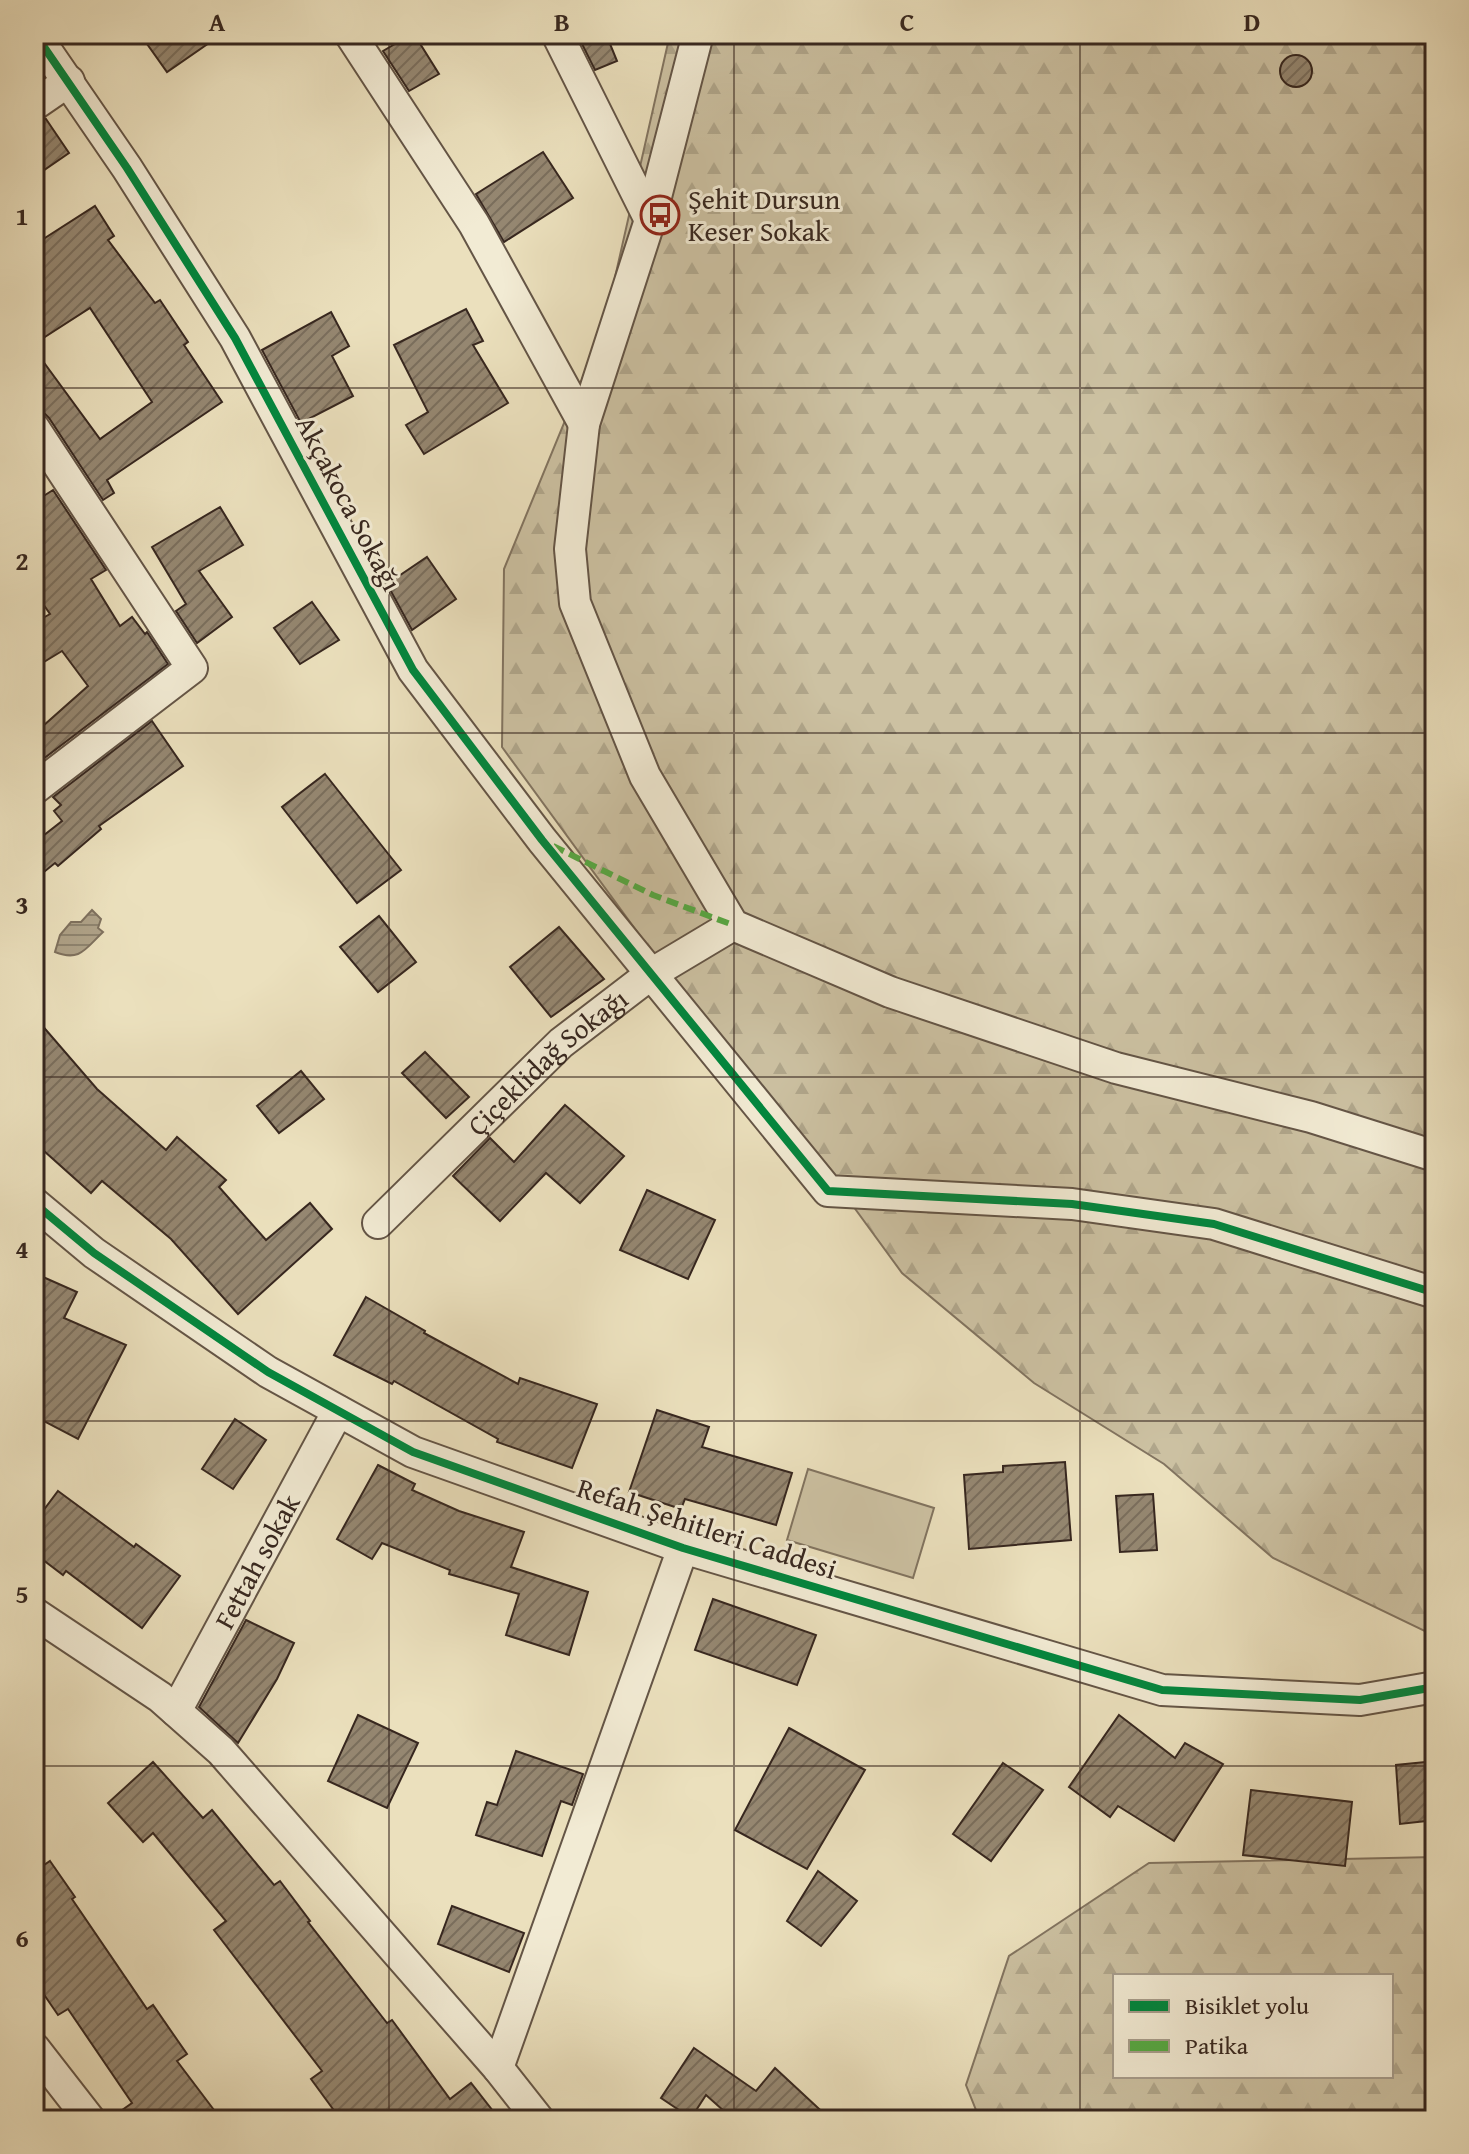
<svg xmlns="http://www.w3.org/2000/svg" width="1469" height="2154" font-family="'Gentium Book Plus',serif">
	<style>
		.grass { fill: #ccc1a2; stroke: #827460; stroke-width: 2 }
		.forest { fill: url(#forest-firs); stroke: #827460; stroke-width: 2; fill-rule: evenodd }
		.water { fill: url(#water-rules); stroke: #7e705d; stroke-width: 2 }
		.building { fill: url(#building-hatch); stroke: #37271f; stroke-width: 2 }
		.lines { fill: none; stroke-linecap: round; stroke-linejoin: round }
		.minor-casing { stroke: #645546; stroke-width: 34 }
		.minor { stroke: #f2ebd4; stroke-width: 30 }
		.quiet { stroke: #55aa43; stroke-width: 6; stroke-dasharray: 12 6; stroke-linecap: butt }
		.cycleway-casing { stroke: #f2ebd4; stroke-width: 13 }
		.cycleway { stroke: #00873e; stroke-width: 8 }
		.grid { fill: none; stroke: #37271f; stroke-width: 2; stroke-opacity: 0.55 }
		.labels { text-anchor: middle; stroke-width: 6; stroke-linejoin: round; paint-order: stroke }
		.poi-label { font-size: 28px; fill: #37271f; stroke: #f2ebd4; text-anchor: start }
		.street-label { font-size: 28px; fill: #37271f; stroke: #f2ebd4 }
		.neatline { fill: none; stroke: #37271f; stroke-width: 3 }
		.grid-label { font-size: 26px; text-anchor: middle; font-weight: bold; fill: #37271f }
	</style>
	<defs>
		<pattern id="forest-firs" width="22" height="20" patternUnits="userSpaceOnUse" patternTransform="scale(2)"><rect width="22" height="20" fill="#ccc1a2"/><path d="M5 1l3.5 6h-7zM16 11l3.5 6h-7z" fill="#b0a68b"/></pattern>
		<pattern id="water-rules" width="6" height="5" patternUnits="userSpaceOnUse" patternTransform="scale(2)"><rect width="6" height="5" fill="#aea187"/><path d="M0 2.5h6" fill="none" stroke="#8e836e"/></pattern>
		<pattern id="building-hatch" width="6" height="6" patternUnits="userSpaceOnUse" patternTransform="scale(2)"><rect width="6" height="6" fill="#958771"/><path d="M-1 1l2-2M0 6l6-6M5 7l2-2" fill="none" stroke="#7a6e5c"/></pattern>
	</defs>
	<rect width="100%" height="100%" fill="#ebe0bd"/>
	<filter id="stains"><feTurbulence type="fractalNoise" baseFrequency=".0025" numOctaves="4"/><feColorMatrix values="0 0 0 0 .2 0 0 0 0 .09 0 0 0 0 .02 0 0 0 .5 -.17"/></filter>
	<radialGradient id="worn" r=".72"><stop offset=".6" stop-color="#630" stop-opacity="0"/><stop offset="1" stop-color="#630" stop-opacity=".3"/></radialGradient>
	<polygon class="grass" points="808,1469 934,1508 913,1578 787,1540"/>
	<g class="forest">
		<polygon points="670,34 1435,34 1435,1636 1273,1558 1164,1464 1034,1383 902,1273 826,1169 706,1026 502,747 504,569 604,326"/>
		<path d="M1435 1857V2120H980L966 2085 1009 1956 1149 1863ZM1115 1976H1391V2076H1115Z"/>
	</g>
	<path class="water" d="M92 910 101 919 98 928 103 932C85 949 80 962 55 952L60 935 71 922H81Z"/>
	<g class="building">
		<polygon points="140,34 222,34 167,72"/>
		<polygon points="412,34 414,34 439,74 409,91 383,51"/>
		<polygon points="577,34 606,34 617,61 595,70"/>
		<circle cx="1296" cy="71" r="16"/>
		<polygon points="46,119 69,153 34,177 34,123"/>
		<polygon points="543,152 573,198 504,242 476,194"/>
		<polygon points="95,206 114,236 108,240 155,303 160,300 188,342 184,345 222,402 107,480 114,493 103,500 49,418 43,412 34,410 34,349 100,439 152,402 90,308 34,344 34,245"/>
		<polygon points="466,309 483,341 473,345 508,403 424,454 406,425 428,412 394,345"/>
		<polygon points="331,312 349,346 332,356 353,396 301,423 262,350"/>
		<polygon points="53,490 106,570 91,579 120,626 132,617 145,634 147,632 168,664 34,766 34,734 88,686 62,651 34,668 34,623 50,614 34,591 34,502"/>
		<polygon points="220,507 243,545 199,571 232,617 197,643 176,611 186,604 152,547"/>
		<polygon points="427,557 456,599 412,630 387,584"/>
		<polygon points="312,602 339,640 300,664 274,628"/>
		<polygon points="152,721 183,766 99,826 101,829 58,866 55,863 34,880 34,843 62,821 54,811 61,805 53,797"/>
		<polygon points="325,774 401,870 357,903 282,807"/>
		<polygon points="379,916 416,962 378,992 340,947"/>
		<polygon points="559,927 604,979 551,1017 510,967"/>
		<polygon points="34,1016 97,1089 166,1150 177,1137 226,1180 219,1187 266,1240 310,1203 332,1229 238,1314 171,1239 102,1181 91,1193 34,1142"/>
		<polygon points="425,1052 469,1097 446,1118 402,1073"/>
		<polygon points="301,1071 324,1099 279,1133 257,1106"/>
		<polygon points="565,1105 624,1156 580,1203 546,1173 500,1221 453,1176 490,1138 514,1162"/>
		<polygon points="647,1190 715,1220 688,1279 620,1250"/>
		<polygon points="34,1273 77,1292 64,1318 126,1345 78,1439 34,1416"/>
		<polygon points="366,1297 425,1331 424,1333 518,1384 520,1378 597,1404 572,1468 497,1442 498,1439 394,1381 392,1384 334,1355"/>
		<polygon points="657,1410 709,1427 702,1447 792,1473 776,1525 685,1499 681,1509 629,1492"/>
		<polygon points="235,1419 266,1440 233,1489 202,1469"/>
		<polygon points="1065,1462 1071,1540 969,1549 964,1475 1003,1472 1003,1466"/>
		<polygon points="378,1465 415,1484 412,1490 459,1511 524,1532 511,1567 588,1592 569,1655 506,1635 519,1594 449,1574 450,1570 382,1543 372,1559 337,1539"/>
		<polygon points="58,1491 134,1547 136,1544 180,1576 142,1628 66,1571 63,1575 34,1553 34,1523"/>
		<polygon points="1153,1494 1157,1550 1120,1552 1116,1496"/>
		<polygon points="713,1599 816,1635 797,1685 695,1650"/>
		<polygon points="246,1620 294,1643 277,1679 238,1743 199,1707"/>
		<polygon points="358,1715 418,1743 387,1808 328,1781"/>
		<polygon points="1119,1715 1175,1758 1185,1743 1223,1764 1174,1841 1118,1806 1110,1817 1069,1787"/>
		<polygon points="789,1728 865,1770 807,1869 735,1830"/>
		<polygon points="516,1751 583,1774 572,1805 561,1801 542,1856 476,1835 487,1802 497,1805"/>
		<polygon points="1435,1761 1435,1820 1400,1824 1396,1765"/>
		<polygon points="153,1762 203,1818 212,1810 274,1885 280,1881 310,1921 308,1922 387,2023 392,2020 450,2099 471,2083 500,2120 341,2120 311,2079 322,2071 214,1930 226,1921 153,1833 143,1842 108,1803"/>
		<polygon points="1003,1763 1043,1790 991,1861 953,1834"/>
		<polygon points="1251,1790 1352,1802 1345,1866 1243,1855"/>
		<polygon points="50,1861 75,1897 72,1899 147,2009 153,2005 187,2054 177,2061 214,2110 201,2120 108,2120 132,2103 68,2009 58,2015 34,1980 34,1872"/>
		<polygon points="818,1871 857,1901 821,1946 787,1921"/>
		<polygon points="452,1906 524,1933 509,1972 438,1944"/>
		<polygon points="694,2048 756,2091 775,2068 831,2120 734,2120 706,2095 691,2118 661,2098"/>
	</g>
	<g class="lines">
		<g class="minor-casing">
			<g id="minor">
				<polyline points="35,34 127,168 235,338 413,670 542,840 828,1191 1072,1204 1214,1224 1435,1293"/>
				<polyline points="350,34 474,224 584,424"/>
				<polyline points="557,34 650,220"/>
				<polyline points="698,34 650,220 584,424 570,549 575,603 645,776 733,925 890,992 1116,1068 1311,1117 1435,1156"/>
				<polyline points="34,105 69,81"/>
				<polyline points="34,428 192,668 34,789"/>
				<polyline points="34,1203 94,1253 268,1372 413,1452 683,1548 1162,1690 1360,1700 1435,1687"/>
				<path id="s1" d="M378 1223 561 1043 651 974 733 925"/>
				<polyline points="34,1613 160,1697 221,1751 498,2068"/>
				<path id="s2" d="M176 1711 338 1411"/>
				<polyline points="34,2048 90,2120"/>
				<polyline points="539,2120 498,2068 683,1548"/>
			</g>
		</g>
		<use href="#minor" class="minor"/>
		<polyline class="quiet" points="553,846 653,895 733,925"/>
		<g class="cycleway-casing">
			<g id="cycleway">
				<polyline points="35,34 127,168 235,338 413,670 542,840 828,1191 1072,1204 1214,1224 1435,1293"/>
				<polyline points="34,1203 94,1253 268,1372 413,1452 683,1548 1162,1690 1360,1700 1435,1687"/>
			</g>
		</g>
		<use href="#cycleway" class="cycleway"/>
	</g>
	<path class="grid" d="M389 34V2120M734 34V2120M1080 34V2120M34 388H1435M34 733H1435M34 1077H1435M34 1421H1435M34 1766H1435"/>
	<defs>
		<g id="bus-ring" transform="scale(2)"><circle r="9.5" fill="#f2ebd4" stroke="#8f2418" stroke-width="1.5"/><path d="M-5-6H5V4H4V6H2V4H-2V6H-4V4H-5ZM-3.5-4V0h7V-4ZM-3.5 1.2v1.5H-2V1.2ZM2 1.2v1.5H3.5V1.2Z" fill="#8f2418"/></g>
	</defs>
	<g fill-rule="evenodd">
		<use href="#bus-ring" x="660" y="215"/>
	</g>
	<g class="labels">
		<g class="poi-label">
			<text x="688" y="209">Şehit Dursun<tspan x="688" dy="32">Keser Sokak</tspan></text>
		</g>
		<g class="street-label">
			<text transform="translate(349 503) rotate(62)" y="10">Akçakoca Sokağı</text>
			<text dy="10" stroke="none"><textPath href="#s1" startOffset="234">Çiçeklidağ Sokağı</textPath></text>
			<text transform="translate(707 1528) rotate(18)" y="10">Refah Şehitleri Caddesi</text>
			<text dy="10" stroke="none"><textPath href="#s2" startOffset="170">Fettah sokak</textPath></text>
		</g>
	</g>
	<rect width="1469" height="2154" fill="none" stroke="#ebe0bd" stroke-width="88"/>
	<rect x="1113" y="1974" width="280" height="104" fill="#f2ebd4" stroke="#a79d8c" stroke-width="2"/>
	<rect x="1129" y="2000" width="40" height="12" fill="#00873e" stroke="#a79d8c" stroke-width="2"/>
	<text x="1185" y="2014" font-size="24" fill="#37271f">Bisiklet yolu</text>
	<rect x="1129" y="2040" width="40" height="12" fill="#55aa43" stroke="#a79d8c" stroke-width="2"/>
	<text x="1185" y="2054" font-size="24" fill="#37271f">Patika</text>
	<rect x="44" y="44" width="1381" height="2066" class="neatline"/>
	<g class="grid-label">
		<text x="217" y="31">A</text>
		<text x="562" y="31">B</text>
		<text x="907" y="31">C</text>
		<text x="1252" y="31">D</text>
		<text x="22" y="225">1</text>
		<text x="22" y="570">2</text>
		<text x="22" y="914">3</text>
		<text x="22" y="1258">4</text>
		<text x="22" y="1603">5</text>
		<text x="22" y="1947">6</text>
	</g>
	<rect width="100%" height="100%" filter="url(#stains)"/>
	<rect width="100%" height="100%" fill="url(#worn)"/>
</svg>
